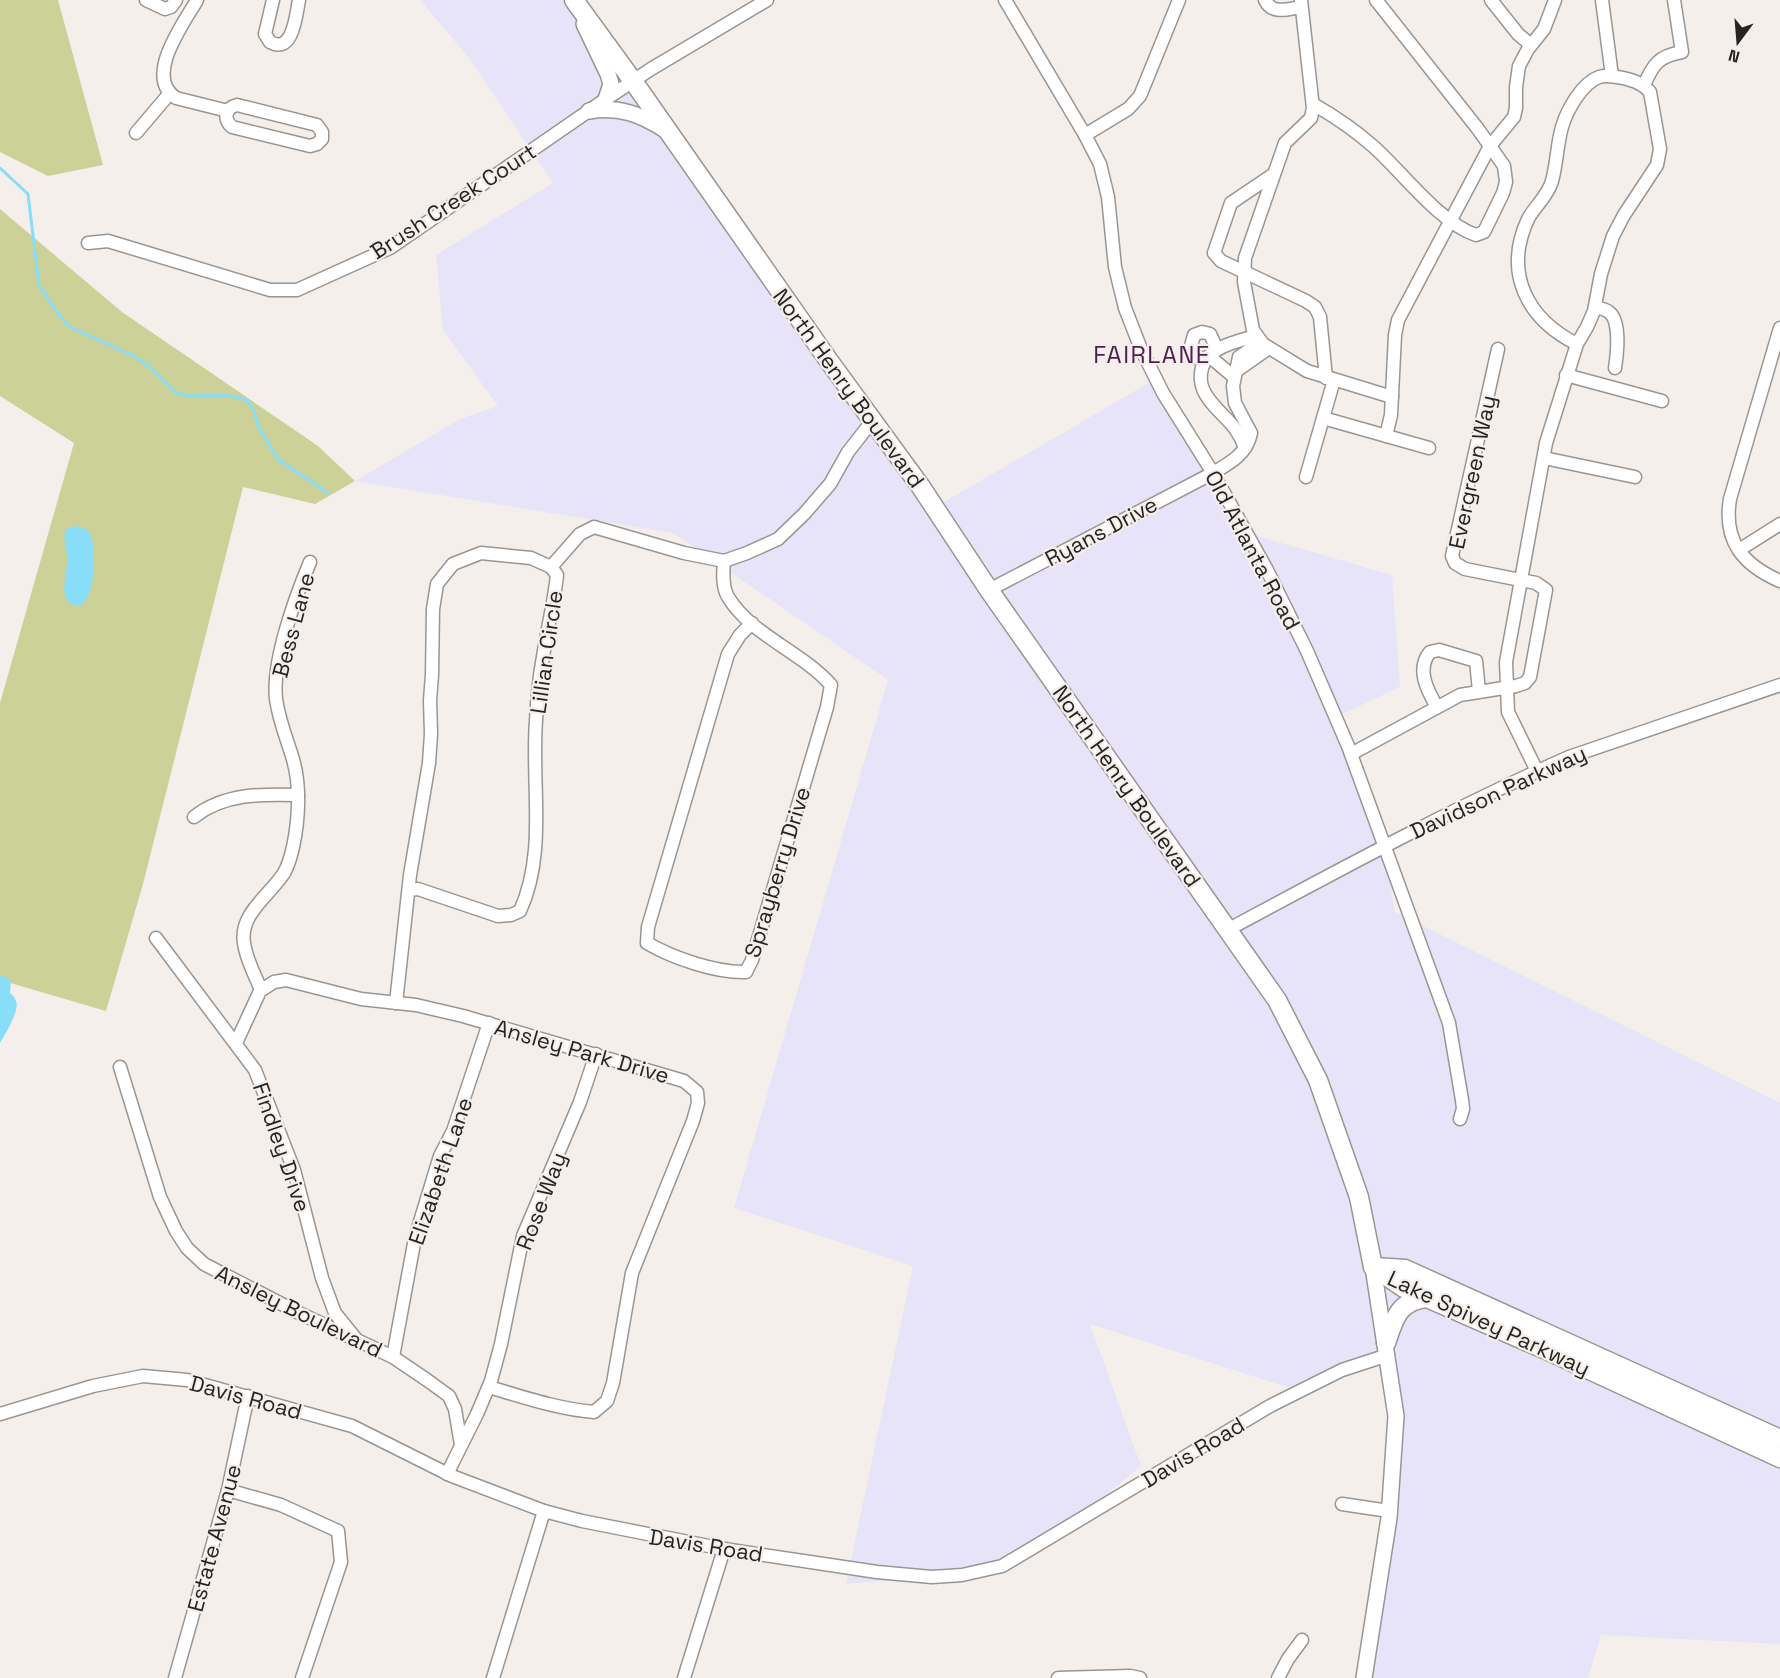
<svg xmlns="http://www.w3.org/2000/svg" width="1780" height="1678" font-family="'Space Grotesk',sans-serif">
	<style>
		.commercial { fill: #e7e3f9 }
		.green { fill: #ccd198 }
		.water { fill: #88ddf9 }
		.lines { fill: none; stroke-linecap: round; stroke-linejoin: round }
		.stream { stroke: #88ddf9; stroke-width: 3 }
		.minor-casing { stroke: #9b9592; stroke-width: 15 }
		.major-casing { stroke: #9b9592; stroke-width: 18 }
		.highway-casing { stroke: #9b9592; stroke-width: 21 }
		.minor { stroke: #fff; stroke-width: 12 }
		.major { stroke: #fff; stroke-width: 15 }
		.highway { stroke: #fff; stroke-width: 18 }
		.labels { text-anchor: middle; stroke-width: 4.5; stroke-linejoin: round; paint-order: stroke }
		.street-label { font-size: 22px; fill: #262422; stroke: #f5efeb }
		.neighbourhood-label { font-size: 24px; letter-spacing: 1.5px; fill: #4d1e4f; stroke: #f5efeb }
	</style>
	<rect width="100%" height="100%" fill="#f5efeb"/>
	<polygon class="commercial" points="420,0 585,0 655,94 755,247 939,505 1152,381 1247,533 1392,575 1400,687 1338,716 1380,828 1395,912 1780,1103 1780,1644 1601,1635 1588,1678 1362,1678 1398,1443 1389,1353 1290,1388 1090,1324 1141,1466 1054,1538 977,1572 846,1584 913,1266 734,1208 888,680 673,533 355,481 460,419 498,406 443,330 436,255 553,183 470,59"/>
	<g class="green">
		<polygon points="0,0 58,0 103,165 48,176 0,152"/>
		<polygon points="0,209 122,312 318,446 355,481 315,504 243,487 143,884 106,1011 0,980 0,703 74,443 0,396"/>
	</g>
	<g class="water">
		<path d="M76 526 88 530C98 546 96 593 81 606 76 606 71 606 68 601 60 591 68 570 67 558 67 548 62 539 66 529Z"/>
		<path d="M0 975 11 980 10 993C12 995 15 997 16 1001 20 1011 5 1034 0 1043Z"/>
	</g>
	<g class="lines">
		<polyline class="stream" points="0,168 28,194 39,285 56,311 70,327 134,356 149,366 176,393 189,396 226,395 247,400 254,411 258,426 278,459 328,493"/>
		<g class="minor-casing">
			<g id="minor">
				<polyline points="146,0 165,9 171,7 176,0"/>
				<path d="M197 0C184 23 143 77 176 98L228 111"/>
				<path d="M273 0 265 34 270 42C293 55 296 15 299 0"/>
				<polyline points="1005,0 1085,135 1100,164 1108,197 1115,267 1125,308 1141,349 1163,393 1213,473 1267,570 1307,651 1348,746 1449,1023 1462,1100 1463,1109 1460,1119"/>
				<path d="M1265 0C1272 15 1288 9 1301 7"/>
				<polyline points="1301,0 1313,108 1311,118 1285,143 1245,258 1244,282 1253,330 1263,344 1307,371 1392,397"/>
				<polyline points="1491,0 1518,34 1531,45"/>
				<polyline points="1602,0 1612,76"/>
				<path d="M1644 85C1653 65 1658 56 1682 52L1674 0"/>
				<path d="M1313 104C1334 116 1356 131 1374 147 1403 173 1440 223 1476 235L1484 232 1503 193 1506 182 1504 166 1478 129 1376 0"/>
				<path d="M237 105 317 125 322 132V139L317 144 310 146 232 127C223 119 225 108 237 105Z"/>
				<polyline points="136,133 170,93"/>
				<polyline points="1085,135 1128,109 1140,96 1179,0"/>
				<polyline points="1274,174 1231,203 1214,253 1221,261 1306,301 1315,307 1320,317 1326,378"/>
				<polyline points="88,243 108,241 270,290 297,290 390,248 606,99 651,69 767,0"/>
				<path d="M1595 307C1600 308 1605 309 1609 312 1621 321 1617 355 1615 368"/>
				<path d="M1780 328 1730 499C1723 541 1743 565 1780 581"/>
				<polyline points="1209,356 1234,377"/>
				<polyline points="1203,365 1191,346 1194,335 1202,332 1210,334 1217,349"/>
				<polyline points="1236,371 1269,348"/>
				<polyline points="1566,375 1662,401"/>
				<polyline points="1323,418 1429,448"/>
				<polyline points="1386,436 1391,415 1395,335 1398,320 1490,146 1514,117 1516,108 1516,87 1519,66 1528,49 1544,29 1555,0"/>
				<path d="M1245 448C1236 421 1219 416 1206 395 1202 389 1200 380 1201 373 1204 347 1236 342 1256 336"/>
				<polyline points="1544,458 1635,477"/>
				<polyline points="1306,477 1334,380"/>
				<polyline points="1739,550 1780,524"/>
				<path d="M724 561C723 572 722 587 728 597 752 636 801 651 831 685L827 707 752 960 746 972C716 973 673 958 647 943L648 927 728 654 740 635 752 623"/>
				<polyline points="551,567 580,534 594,527 684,553 724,561 747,553 778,539 804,514 830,484 848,452 873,420"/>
				<path d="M989 590 1213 473C1230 463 1247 454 1251 433L1235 403 1233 386 1239 357 1261 342"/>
				<path d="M1437 707C1427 690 1416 669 1430 652L1439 650 1476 661 1479 691"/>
				<polyline points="1351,754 1460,695 1516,686 1525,683 1530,677 1546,590 1536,583 1465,569 1455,563 1452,556 1498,349"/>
				<path d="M1537 771 1508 712 1506 662 1546 443 1577 344C1527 319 1503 273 1528 219 1535 206 1548 196 1552 181 1557 163 1557 144 1562 127 1567 110 1582 83 1599 77 1605 75 1611 76 1617 77 1630 79 1641 82 1650 92L1660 149 1657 165 1624 215 1613 236 1601 274 1594 311 1587 327 1577 344"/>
				<path d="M194 817C224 793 262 794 298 795"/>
				<path d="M1229 929C1341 869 1453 808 1569 757L1780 685"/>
				<polyline points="156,938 255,1070 294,1170 322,1278 335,1313 356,1339"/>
				<path d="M261 990C255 975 246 959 244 943 239 914 270 895 284 873 288 866 291 856 293 847 299 819 301 784 292 756 286 737 279 720 276 699 272 661 295 598 310 562"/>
				<path d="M396 1003 410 875 429 763 431 734 430 700 432 675 433 609 437 584 453 564 481 553 531 558 551 567 557 575C554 603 547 630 543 657 539 678 537 699 536 721 531 784 547 852 520 911L511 915 498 916 418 889 409 890"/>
				<path d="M236 1043 260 991 274 982 286 980 361 999 416 1005 463 1016 684 1081 697 1092 698 1103 693 1121 632 1273 613 1383 607 1401 594 1412C558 1409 523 1397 489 1387"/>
				<polyline points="120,1067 160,1197 176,1231 187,1248 204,1264 297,1312 393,1357 427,1380 449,1396 455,1409 461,1445"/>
				<polyline points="393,1357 415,1238 440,1156 453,1131 489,1023"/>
				<polyline points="0,1414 93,1386 143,1376 187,1380 352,1426 452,1476 544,1511 582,1521 724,1549 877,1572 932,1577 962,1575 1002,1566 1270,1406 1342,1370 1388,1355"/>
				<polyline points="447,1474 477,1414 491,1381 501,1344 523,1236 580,1102 596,1054"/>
				<polyline points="228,1490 281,1505 338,1531 341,1562 302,1678"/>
				<polyline points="1342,1504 1389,1511"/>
				<polyline points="175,1678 228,1490 248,1396"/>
				<polyline points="493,1678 544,1511"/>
				<polyline points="684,1678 724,1549"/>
				<polyline points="1058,1678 1130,1676 1140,1678"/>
				<polyline points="1278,1678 1288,1659 1302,1640"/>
			</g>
		</g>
		<g class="major-casing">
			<g id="major">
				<polyline points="584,24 608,74 611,84 606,99"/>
				<path d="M589 111C619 106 640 114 665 130"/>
				<polyline points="1364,1678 1389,1518 1396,1416 1373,1267"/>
			</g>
		</g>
		<g class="highway-casing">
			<g id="highway">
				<polyline points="574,0 633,81 829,361 921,487 989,590 1277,1000 1318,1080 1359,1197 1373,1267"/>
				<polyline points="1373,1267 1404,1288 1546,1350 1780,1458"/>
				<polyline points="1375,1267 1405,1269 1780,1439"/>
				<path d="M1386 1343C1394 1320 1398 1301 1426 1298"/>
			</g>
		</g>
		<use href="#minor" class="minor"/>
		<use href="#major" class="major"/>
		<use href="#highway" class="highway"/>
	</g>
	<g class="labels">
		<g class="street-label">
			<text transform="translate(453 201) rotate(-33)" y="8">Brush Creek Court</text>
			<text transform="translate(849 388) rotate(54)" y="8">North Henry Boulevard</text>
			<text transform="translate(1472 472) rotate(-78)" y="8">Evergreen Way</text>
			<text transform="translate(1101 531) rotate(-28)" y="8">Ryans Drive</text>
			<text transform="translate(1253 550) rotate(62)" y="8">Old Atlanta Road</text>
			<text transform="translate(293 625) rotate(-75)" y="8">Bess Lane</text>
			<text transform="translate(546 652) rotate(-82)" y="8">Lillian Circle</text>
			<text transform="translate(1127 786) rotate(55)" y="8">North Henry Boulevard</text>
			<text transform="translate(1498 792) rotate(-25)" y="8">Davidson Parkway</text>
			<text transform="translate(777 872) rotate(-73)" y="8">Sprayberry Drive</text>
			<text transform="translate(582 1051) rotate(16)" y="8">Ansley Park Drive</text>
			<text transform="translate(282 1147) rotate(71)" y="8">Findley Drive</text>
			<text transform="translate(440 1171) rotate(-71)" y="8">Elizabeth Lane</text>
			<text transform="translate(541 1201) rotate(-69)" y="8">Rose Way</text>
			<text transform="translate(299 1311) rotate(26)" y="8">Ansley Boulevard</text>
			<text transform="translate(1489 1323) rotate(25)" y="8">Lake Spivey Parkway</text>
			<text transform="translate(246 1397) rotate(15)" y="8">Davis Road</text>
			<text transform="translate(1193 1452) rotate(-31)" y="8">Davis Road</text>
			<text transform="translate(214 1538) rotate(-75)" y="8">Estate Avenue</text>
			<text transform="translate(706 1545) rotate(9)" y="8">Davis Road</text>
		</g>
		<g class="neighbourhood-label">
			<text x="1152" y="363">FAIRLANE</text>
		</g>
	</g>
	<g transform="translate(1738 42) rotate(196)" stroke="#f5efeb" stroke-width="4.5" paint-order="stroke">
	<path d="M0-4.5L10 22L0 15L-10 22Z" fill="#262422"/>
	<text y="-9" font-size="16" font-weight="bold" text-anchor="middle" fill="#262422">N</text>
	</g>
</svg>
